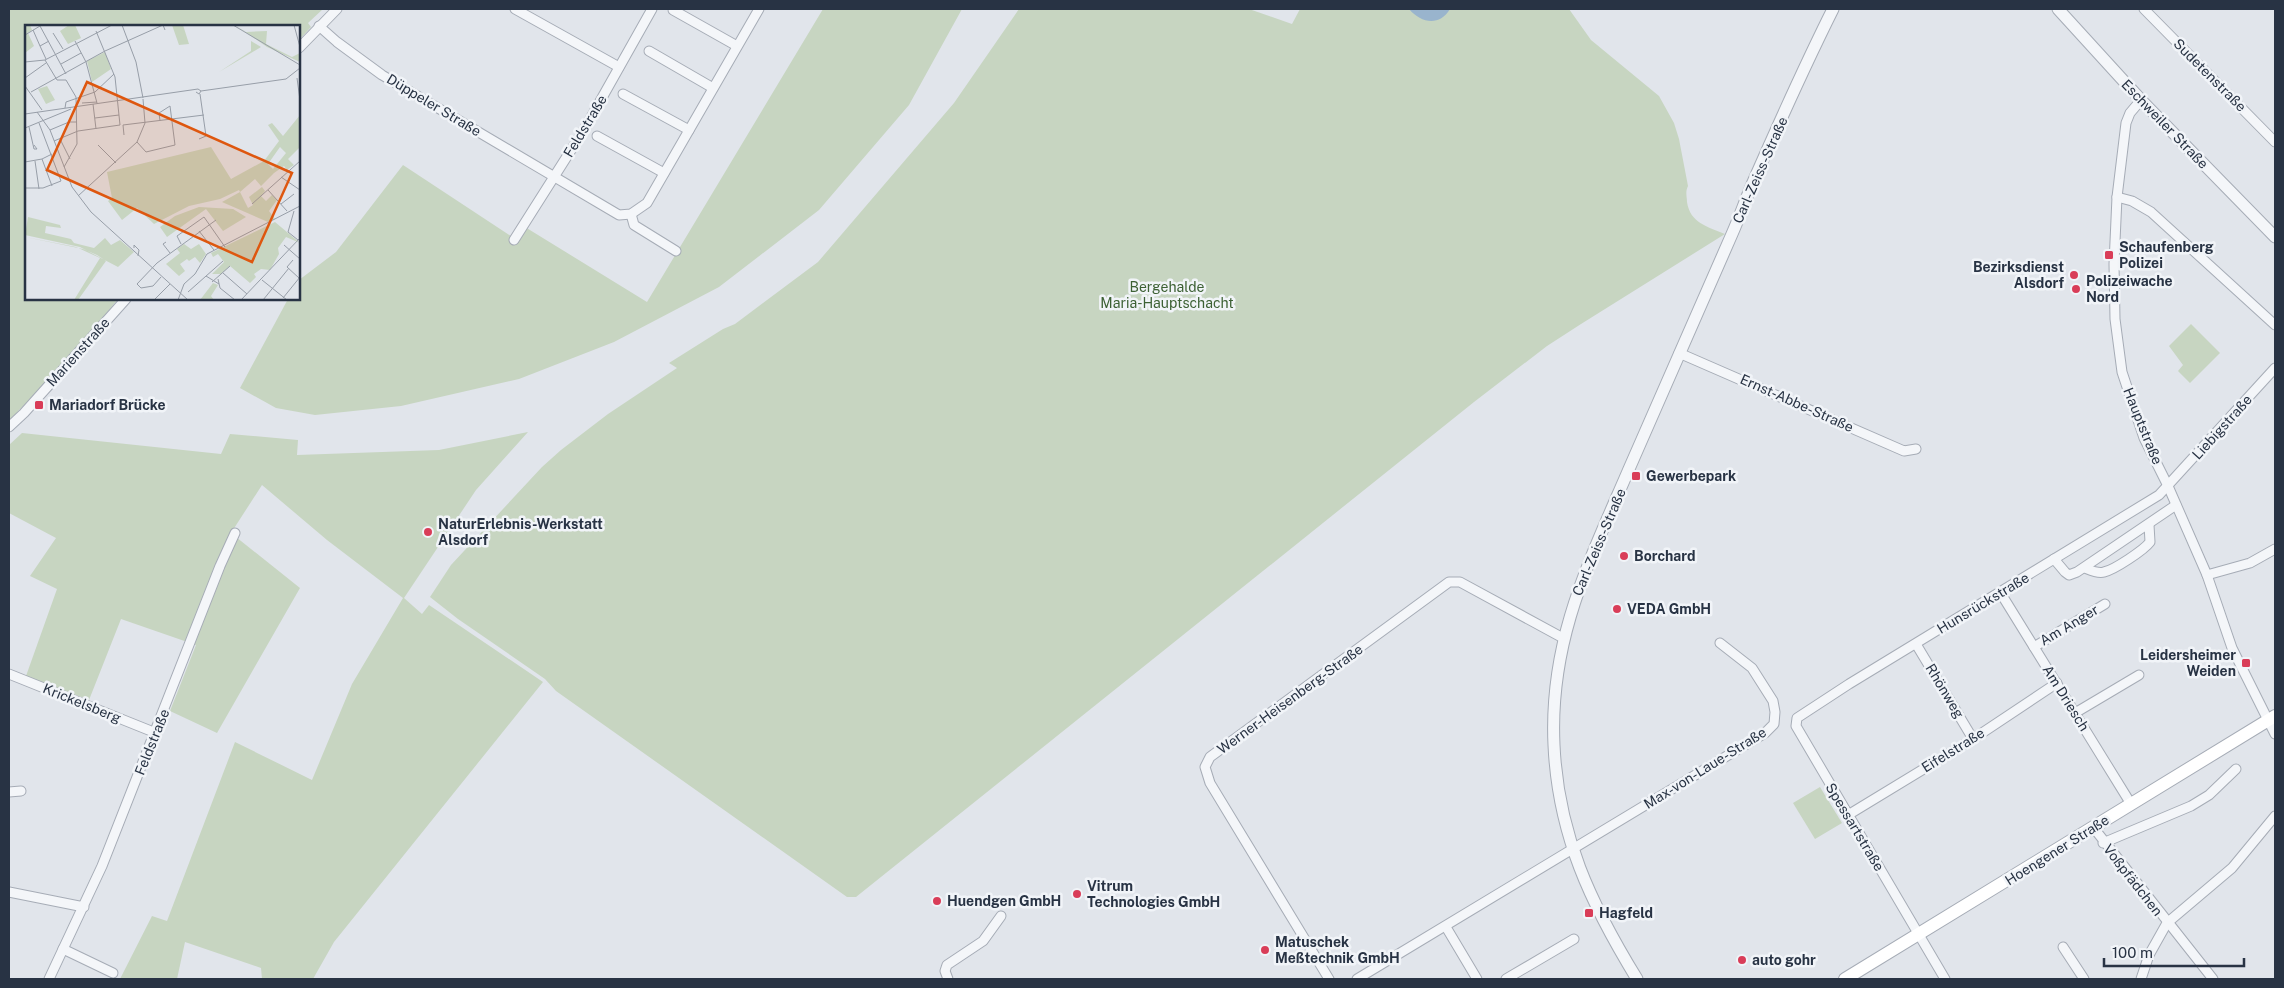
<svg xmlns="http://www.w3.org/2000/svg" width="2284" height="988" font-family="'Public Sans',sans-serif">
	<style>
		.green { fill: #c7d5c1 }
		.water { fill: #99b4cd }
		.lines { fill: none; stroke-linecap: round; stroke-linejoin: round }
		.minor-casing { stroke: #a6acb6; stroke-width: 11 }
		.tertiary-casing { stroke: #a6acb6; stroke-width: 13 }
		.secondary-casing { stroke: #a6acb6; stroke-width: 14 }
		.minor { stroke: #f4f6f9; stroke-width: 9 }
		.tertiary { stroke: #f4f6f9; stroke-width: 11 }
		.secondary { stroke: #fff; stroke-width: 12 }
		.poi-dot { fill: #d93d58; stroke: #f1f4f8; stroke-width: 2 }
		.labels { text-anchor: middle; stroke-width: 5; stroke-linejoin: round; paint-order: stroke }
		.street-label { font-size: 14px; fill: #283344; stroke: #f1f4f8 }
		.poi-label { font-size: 14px; font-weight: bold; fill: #283344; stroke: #f1f4f8; text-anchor: start }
		.park-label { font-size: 14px; fill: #3d6134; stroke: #f1f4f8 }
		.inset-road { fill: none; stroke: #979ea8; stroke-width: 1 }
		.view { fill: #de570f; fill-opacity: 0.15; stroke: #de570f; stroke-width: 2.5 }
		.inset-edge { fill: none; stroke: #283344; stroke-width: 2.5 }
	</style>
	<rect width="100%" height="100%" fill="#e1e5eb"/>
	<g class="green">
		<polygon points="9,9 323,9 308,23 311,27 299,40 299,26 26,26 26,299 118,299 57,374 18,411 17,418 9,424"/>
		<polygon points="823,9 962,9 909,105 819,210 719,287 614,342 519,379 401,406 315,415 276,408 240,388 288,299 299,299 299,280 336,252 403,165 517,240 525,227 647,302"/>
		<path d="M1019 9H1249L1292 24 1300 9H1569L1591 40 1659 96 1674 123 1679 139 1688 186C1685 192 1687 197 1687 202 1690 223 1708 227 1725 234L1581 324 1547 346 1474 402 856 897H847L556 691 545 679 458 619 430 597 451 565 542 467 561 450 608 414 677 368 669 363 723 329 735 324 818 262 954 103Z"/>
		<polygon points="2191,324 2220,353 2190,383 2178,371 2183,365 2169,346"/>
		<polygon points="528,432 476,490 404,598 422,614 429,605 543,682 334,942 313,979 262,979 261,968 185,942 177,979 120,979 152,916 167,921 235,742 312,780 352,684 403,598 327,540 262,485 231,533 300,588 217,733 170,711 196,645 121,619 89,700 26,676 57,589 30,576 56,538 9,513 9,445 22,433 221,454 230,434 298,440 297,455 439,450"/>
		<polygon points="1820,787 1842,823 1815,839 1793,803"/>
	</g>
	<path class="water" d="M1409 9H1450C1439 27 1421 23 1409 9Z"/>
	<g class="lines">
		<g class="minor-casing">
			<g id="minor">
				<polyline points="515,9 619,67"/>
				<polyline points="2144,9 2275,142"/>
				<polyline points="673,10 737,46"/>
				<polyline points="319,26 337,42 382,75 619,215 631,214 647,203 759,9"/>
				<polyline points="299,48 337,9"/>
				<polyline points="649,51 713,88"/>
				<polyline points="623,94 689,130"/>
				<polyline points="2141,100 2130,113 2126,123 2117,197 2114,264 2115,319 2122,372 2144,438 2168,486 2207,575 2232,648 2275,734"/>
				<polyline points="597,136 664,173"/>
				<polyline points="2117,197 2132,201 2151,212 2275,325"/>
				<polyline points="631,214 634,225 676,251"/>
				<polyline points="514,240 585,128 652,9"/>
				<polyline points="1679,353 1904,451 1916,449"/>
				<polyline points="9,427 24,413 126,299"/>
				<polyline points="2054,559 2065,572 2069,575 2077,572 2176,505"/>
				<path d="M2085 568C2090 570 2098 574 2104 572 2114 570 2144 550 2150 542L2149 525"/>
				<polyline points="2207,575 2250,563 2275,549"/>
				<polyline points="2000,592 2131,804"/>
				<polyline points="1916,644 1973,739"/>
				<polyline points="2034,647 2105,604"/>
				<polyline points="9,674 156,733"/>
				<polyline points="2075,713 2139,675"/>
				<polyline points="9,792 21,791"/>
				<polyline points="1848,815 1973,739 2057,683"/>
				<polyline points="2093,827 2213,979"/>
				<polyline points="2103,843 2191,806 2209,795 2236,769"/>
				<polyline points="9,892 84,907"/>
				<polyline points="1446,927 1477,979"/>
				<polyline points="2063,947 2084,979"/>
				<polyline points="63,949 113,973"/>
				<polyline points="49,979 102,866 220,566 235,533"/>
				<polyline points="948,979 945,971 947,965 983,941 1001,916"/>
				<polyline points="1329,979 1210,783 1205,767 1210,757 1449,582 1460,582 1563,638"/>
				<polyline points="1357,979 1765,733 1774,724 1775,712 1773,701 1752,668 1720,643"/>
				<polyline points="1506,979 1574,939"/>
				<polyline points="1945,979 1796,726 1797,718 1849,684 2159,495 2275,368"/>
				<polyline points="2141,979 2149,955 2167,923 2232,868 2275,816"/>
			</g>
		</g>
		<g class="tertiary-casing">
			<g id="tertiary">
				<polyline points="2058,9 2141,100 2275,237"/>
				<path d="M1637 979C1591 904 1558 835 1554 745 1549 640 1589 562 1629 469 1663 390 1698 312 1732 234 1740 216 1746 198 1754 180 1779 123 1805 65 1833 9"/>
			</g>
		</g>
		<g class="secondary-casing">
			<polyline id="secondary" points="1845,979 2275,716"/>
		</g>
		<use href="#minor" class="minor"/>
		<use href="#tertiary" class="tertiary"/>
		<use href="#secondary" class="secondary"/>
	</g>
	<g class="poi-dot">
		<rect x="2104" y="250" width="10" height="10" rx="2.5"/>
		<circle cx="2074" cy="275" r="5"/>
		<circle cx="2076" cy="289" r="5"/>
		<rect x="34" y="400" width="10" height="10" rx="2.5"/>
		<rect x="1631" y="471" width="10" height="10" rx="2.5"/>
		<circle cx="428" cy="532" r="5"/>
		<circle cx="1624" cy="556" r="5"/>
		<circle cx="1617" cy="609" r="5"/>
		<rect x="2241" y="658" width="10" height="10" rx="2.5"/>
		<circle cx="1077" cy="894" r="5"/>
		<circle cx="937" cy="901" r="5"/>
		<rect x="1584" y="908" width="10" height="10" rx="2.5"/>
		<circle cx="1265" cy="950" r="5"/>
		<circle cx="1742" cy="960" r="5"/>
	</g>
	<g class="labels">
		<g class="street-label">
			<text transform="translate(2210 75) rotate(45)" y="5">Sudetenstraße</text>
			<text transform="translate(434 105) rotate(31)" y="5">Düppeler Straße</text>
			<text transform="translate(2165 124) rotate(46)" y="5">Eschweiler Straße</text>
			<text transform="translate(585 126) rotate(-59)" y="5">Feldstraße</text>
			<text transform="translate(1760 170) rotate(-66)" y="5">Carl-Zeiss-Straße</text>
			<text transform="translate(78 352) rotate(-48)" y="5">Marienstraße</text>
			<text transform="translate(1797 403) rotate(24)" y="5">Ernst-Abbe-Straße</text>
			<text transform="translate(2143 426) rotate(68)" y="5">Hauptstraße</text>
			<text transform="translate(2222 427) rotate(-48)" y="5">Liebigstraße</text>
			<text transform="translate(1599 542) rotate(-67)" y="5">Carl-Zeiss-Straße</text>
			<text transform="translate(1983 603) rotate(-31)" y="5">Hunsrückstraße</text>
			<text transform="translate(2069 625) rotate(-31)" y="5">Am Anger</text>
			<text transform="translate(1945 691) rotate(59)" y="5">Rhönweg</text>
			<text transform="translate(2066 698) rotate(58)" y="5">Am Driesch</text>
			<text transform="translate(1290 699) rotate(-36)" y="5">Werner-Heisenberg-Straße</text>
			<text transform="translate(82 703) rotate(22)" y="5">Krickelsberg</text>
			<text transform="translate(152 742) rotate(-68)" y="5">Feldstraße</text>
			<text transform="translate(1953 750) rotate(-32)" y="5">Eifelstraße</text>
			<text transform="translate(1705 768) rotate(-32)" y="5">Max-von-Laue-Straße</text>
			<text transform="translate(1855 827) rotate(59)" y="5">Spessartstraße</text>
			<text transform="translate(2057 850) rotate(-32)" y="5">Hoengener Straße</text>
			<text transform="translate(2133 880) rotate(52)" y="5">Voßpfädchen</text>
		</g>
		<g class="poi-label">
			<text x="2119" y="252">Schaufenberg<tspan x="2119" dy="16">Polizei</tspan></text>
			<text x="2064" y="272" text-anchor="end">Bezirksdienst<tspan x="2064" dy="16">Alsdorf</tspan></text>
			<text x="2086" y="286">Polizeiwache<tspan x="2086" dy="16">Nord</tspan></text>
			<text x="49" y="410">Mariadorf Brücke</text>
			<text x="1646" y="481">Gewerbepark</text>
			<text x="438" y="529">NaturErlebnis-Werkstatt<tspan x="438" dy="16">Alsdorf</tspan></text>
			<text x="1634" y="561">Borchard</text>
			<text x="1627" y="614">VEDA GmbH</text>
			<text x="2236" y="660" text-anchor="end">Leidersheimer<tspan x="2236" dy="16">Weiden</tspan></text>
			<text x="1087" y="891">Vitrum<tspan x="1087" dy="16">Technologies GmbH</tspan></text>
			<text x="947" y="906">Huendgen GmbH</text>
			<text x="1599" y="918">Hagfeld</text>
			<text x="1275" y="947">Matuschek<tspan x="1275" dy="16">Meßtechnik GmbH</tspan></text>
			<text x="1752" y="965">auto gohr</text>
		</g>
		<g class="park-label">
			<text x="1167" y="292">Bergehalde<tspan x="1167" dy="16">Maria-Hauptschacht</tspan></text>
		</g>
	</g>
	<g transform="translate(25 25)">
		<rect width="275" height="275" fill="#e1e5eb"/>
		<path d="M0 0H5L7 5 3 8 9 21 0 28ZM44 0H50L56 13 43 19 35 6ZM147 0H158L164 19 154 20ZM210 0 221 7 242 6 241 19 267 32 275 28V37L242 22ZM226 16 236 22 194 47 226 26ZM80 27 86 44 67 57 62 36ZM22 61 30 75 21 79 13 64ZM275 90V122L263 134 269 140 262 145 259 141 249 148 236 161 230 154 215 167 223 183 228 180 224 172 237 162 240 166 236 171 241 176 247 170 252 175 244 186 250 194 243 197 197 177 215 167 214 165 195 174 164 181 129 199 112 183 97 195 83 176 87 173 82 147 186 122 206 154 239 136 254 116 243 100 247 98 258 111ZM255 122 261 128 248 144 243 139ZM174 182 208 184 221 192 198 206 181 184 142 212 135 202 150 191ZM3 192 35 200 36 203 21 201 20 208 46 214 49 218 69 223 80 213 86 220 95 215 109 227 93 242 55 222 0 210ZM250 197 275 218 261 212 253 223 254 229 245 245 236 244 229 249 231 252 225 258 205 241 196 249H187L199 237 193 229 188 232 186 228ZM0 212 58 224 72 230 81 236 53 275H49L75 233 51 222ZM159 219 166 224 174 219 181 229 175 238 170 232 164 236 162 234 155 239 160 246 154 251 141 239 155 228 152 224ZM188 258 193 260 186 271 189 275H175Z" fill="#c7d5c1" fill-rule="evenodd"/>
		<path class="inset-road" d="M97 0 111 37 118 73M208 0 275 40M269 0 275 22M8 5 15 21M28 8 38 24M0 10 15 1 41 49M50 16 61 37 72 78M21 34 15 21 24 16M20 35 32 55H41L51 72 52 119 39 142M0 37 20 35 87 0M36 39 56 28M0 53 21 38M272 53 275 75M0 61 17 85M176 66 261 54 275 43M6 67 80 26 138 0 140 5M57 78 72 77M68 79 71 104M40 83 41 77 70 67 89 49M12 87 25 105 47 162 66 187 163 275M0 89 173 64 176 66 174 69 171 67M70 93 94 90M4 102 9 124H12L9 120M0 103 46 84M25 105 44 97H52M99 110 98 100 179 90M35 114 45 134M174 114 181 111 175 69M29 116 53 106 95 100 90 52 71 6M112 117 121 127 150 120 145 81 134 88 135 96M73 120 91 138M17 134 27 161M10 136 14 164M0 137 17 134 27 129M256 152 275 165M0 163H18L36 156 14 98M243 165 262 186M53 171 112 117 120 98 118 74M227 179 275 136M256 179 269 169M269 186 263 207 273 215M174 206 189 225M141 217 138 219 145 228M156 219 152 211 179 192 200 222M259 220 275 234M109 223V220L114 225 113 231M268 235 262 242 274 253M198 248 222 269M181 251 194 259M136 252 128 261 116 263 112 259 132 238 191 195M193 254 195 263 210 275M237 255 262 275M187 257 205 241M163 267 198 236M258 273 275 252M129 275 145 259M153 275 159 259 170 249 182 229 275 181M216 275 275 213M238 275 264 243"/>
		<path class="view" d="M62 57 267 148 227 237 22 145Z"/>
		<rect width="275" height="275" class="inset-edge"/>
	</g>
	<rect width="2284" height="988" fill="none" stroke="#283344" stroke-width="20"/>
	<path d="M2104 958v8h140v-8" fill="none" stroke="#283344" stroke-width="2.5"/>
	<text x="2112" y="958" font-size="15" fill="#283344" stroke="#f1f4f8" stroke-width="4" paint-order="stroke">100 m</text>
</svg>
